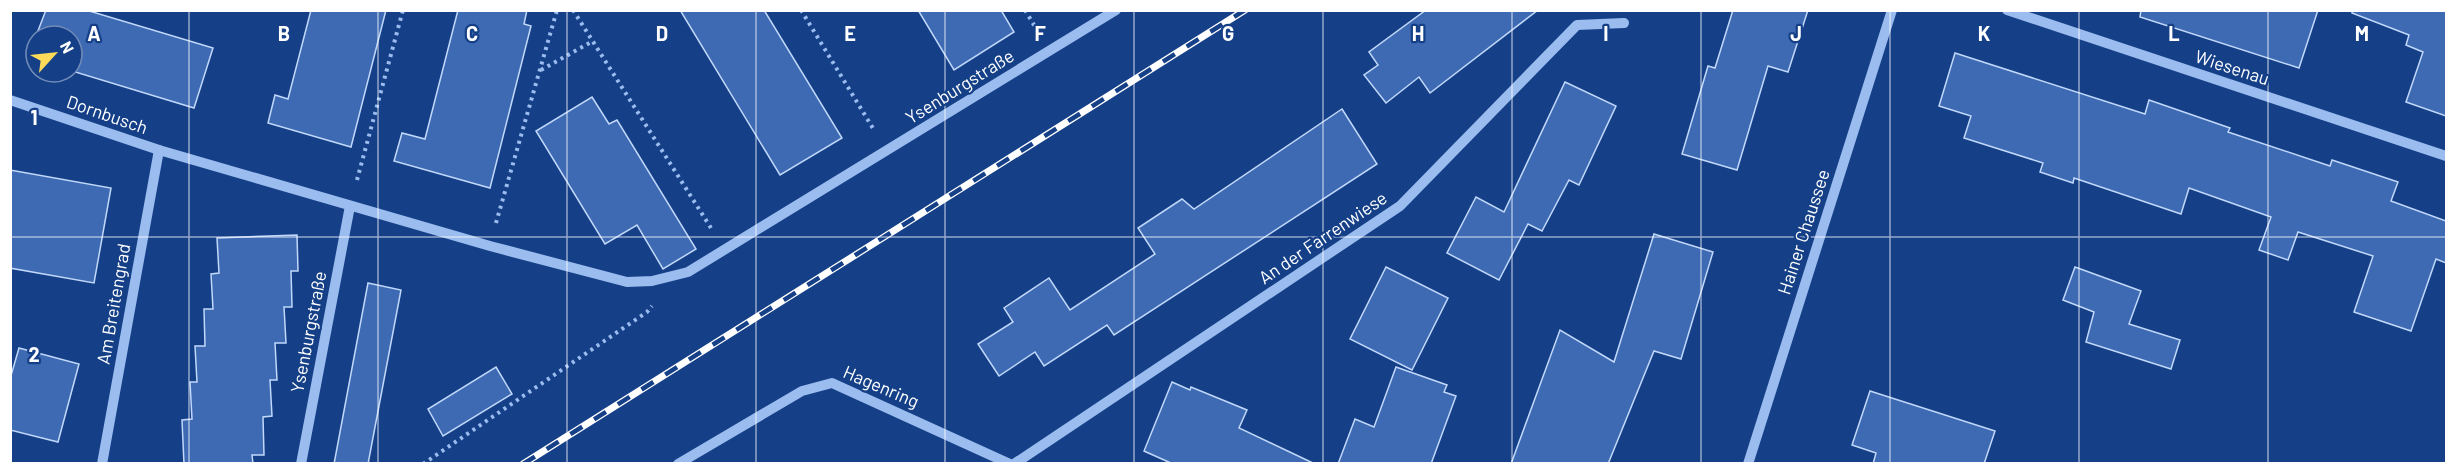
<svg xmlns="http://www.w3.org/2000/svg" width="2457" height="474" font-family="Barlow,sans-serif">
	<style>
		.building { fill: #3d6ab2; stroke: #c1d8fb; stroke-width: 1.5 }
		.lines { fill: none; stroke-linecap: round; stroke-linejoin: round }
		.path { stroke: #9bbcef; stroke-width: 4; stroke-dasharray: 3 4.5; stroke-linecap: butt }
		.minor { stroke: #9bbcef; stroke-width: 10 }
		.rail-casing { stroke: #fff; stroke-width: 7 }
		.rail { stroke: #154088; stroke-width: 4.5; stroke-dasharray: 14; stroke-linecap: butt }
		.grid { fill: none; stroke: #fff; stroke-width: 1.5; stroke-opacity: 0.55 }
		.labels { text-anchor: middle; stroke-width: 4.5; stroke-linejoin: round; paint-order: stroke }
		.street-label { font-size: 18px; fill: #fff; stroke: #154088 }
		.grid-label { font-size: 20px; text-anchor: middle; font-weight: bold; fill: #fff; stroke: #154088; stroke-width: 4.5; stroke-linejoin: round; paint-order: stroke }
	</style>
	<rect width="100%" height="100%" fill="#154088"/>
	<g class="building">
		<polygon points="46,10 86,10 213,48 194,108 72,71 72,36 36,36"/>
		<polygon points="311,10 386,10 351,147 268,123 275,95 288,99"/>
		<polygon points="458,10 527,10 524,24 531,26 490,188 394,161 402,133 425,139"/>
		<polygon points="680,10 764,10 842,138 780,175"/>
		<polygon points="918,10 1001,10 1014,32 954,70"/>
		<polygon points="1426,10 1538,10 1430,93 1419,77 1386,103 1364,75 1378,65 1369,52"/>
		<polygon points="1733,10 1808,10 1788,72 1768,66 1737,170 1682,154 1708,66 1715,68"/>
		<polygon points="2141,10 2318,10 2299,68 2140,17"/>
		<polygon points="2352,10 2446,10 2446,116 2406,102 2423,52 2406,45 2409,35 2352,13"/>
		<polygon points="36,37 36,58 29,55"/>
		<polygon points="1955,53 2145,114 2149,100 2230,128 2228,132 2330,166 2332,160 2398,182 2391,201 2446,221 2446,263 2436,259 2411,331 2354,312 2373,256 2298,232 2288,260 2259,250 2271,217 2189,188 2181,214 2074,178 2073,183 2040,172 2043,163 1964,138 1971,116 1939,106"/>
		<polygon points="1565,82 1616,106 1579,185 1569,180 1542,231 1528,224 1499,280 1447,253 1476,197 1504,212"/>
		<polygon points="592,97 609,124 617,120 696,249 663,269 637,225 605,244 536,131"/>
		<polygon points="1342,109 1377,164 1114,335 1107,325 1044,366 1035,352 999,376 978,344 1013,322 1004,308 1049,278 1070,310 1155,254 1138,228 1182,199 1194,209"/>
		<polygon points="10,170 111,188 94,283 10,268"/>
		<polygon points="1654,234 1713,252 1681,359 1654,351 1608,464 1511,464 1560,330 1614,362"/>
		<polygon points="297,235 298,271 291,271 292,307 284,307 286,343 275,343 277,380 270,380 272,416 263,417 264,455 252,455 253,464 184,464 182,420 192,419 190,382 197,382 195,346 205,346 204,309 213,309 211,274 219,273 217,238"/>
		<polygon points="1386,267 1448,298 1412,370 1350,339"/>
		<polygon points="2075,267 2141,291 2129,324 2180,340 2171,369 2086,342 2094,312 2063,300"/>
		<polygon points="368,283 401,290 368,464 334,464"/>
		<polygon points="19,348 79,364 58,442 10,430 10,379"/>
		<polygon points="496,367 512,394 443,436 428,409"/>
		<polygon points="1396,367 1447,385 1444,392 1456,396 1431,464 1338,464 1355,419 1374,427"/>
		<polygon points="1172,382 1190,390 1191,387 1247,410 1239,428 1315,464 1173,464 1144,451"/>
		<polygon points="1870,391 1995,431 1984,464 1873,464 1876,453 1852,445"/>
	</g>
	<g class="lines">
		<g class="path">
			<polyline points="573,10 711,228"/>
			<polyline points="801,10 874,130"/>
			<polyline points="1025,10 1037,30"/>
			<polyline points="541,70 593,41"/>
			<polyline points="357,180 403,10"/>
			<polyline points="496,223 557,10"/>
			<polyline points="423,464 647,312 652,306"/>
		</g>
		<g class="minor">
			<polyline points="2007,10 2446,156"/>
			<polyline points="10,100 159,150 490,246 627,282 652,281 688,272 1116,10"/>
			<polyline points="102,464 159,150"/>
			<polyline points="301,464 350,206"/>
			<polyline points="678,464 802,391 832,383 1010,464"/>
			<polyline points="1014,464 1400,206 1577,25 1624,23"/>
			<polyline points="1748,464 1892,10"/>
		</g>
		<g class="rail-casing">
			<polyline id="rail" points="523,464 1245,10"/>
		</g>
		<use href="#rail" class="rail"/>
	</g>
	<path class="grid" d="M189 10V464M378 10V464M567 10V464M756 10V464M945 10V464M1134 10V464M1323 10V464M1512 10V464M1701 10V464M1890 10V464M2079 10V464M2268 10V464M10 237H2446"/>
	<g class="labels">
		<g class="street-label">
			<text transform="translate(2232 68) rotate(18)" y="6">Wiesenau</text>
			<text transform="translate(960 87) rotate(-32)" y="6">Ysenburgstraße</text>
			<text transform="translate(107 115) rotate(19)" y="6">Dornbusch</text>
			<text transform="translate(1804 232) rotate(-72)" y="6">Hainer Chaussee</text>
			<text transform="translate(1323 238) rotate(-34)" y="6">An der Farrenwiese</text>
			<text transform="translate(114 304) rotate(-80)" y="6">Am Breitengrad</text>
			<text transform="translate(309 332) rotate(-79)" y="6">Ysenburgstraße</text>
			<text transform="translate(881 387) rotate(23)" y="6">Hagenring</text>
		</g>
	</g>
	<g class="grid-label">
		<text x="94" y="41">A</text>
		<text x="284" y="41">B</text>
		<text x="472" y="41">C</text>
		<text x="662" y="41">D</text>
		<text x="850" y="41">E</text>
		<text x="1040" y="41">F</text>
		<text x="1228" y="41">G</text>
		<text x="1418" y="41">H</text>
		<text x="1606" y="41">I</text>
		<text x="1796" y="41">J</text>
		<text x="1984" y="41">K</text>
		<text x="2174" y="41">L</text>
		<text x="2362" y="41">M</text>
		<text x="34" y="125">1</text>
		<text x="34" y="362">2</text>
	</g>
	<rect width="2457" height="474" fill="none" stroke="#ffffff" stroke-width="24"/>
	<g transform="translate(54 54) rotate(63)"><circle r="28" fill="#154088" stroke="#738cb8" stroke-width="1.5"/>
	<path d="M0-4.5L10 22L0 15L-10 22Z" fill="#ffd958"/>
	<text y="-9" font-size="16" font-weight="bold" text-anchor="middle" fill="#ffffff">N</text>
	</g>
</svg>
